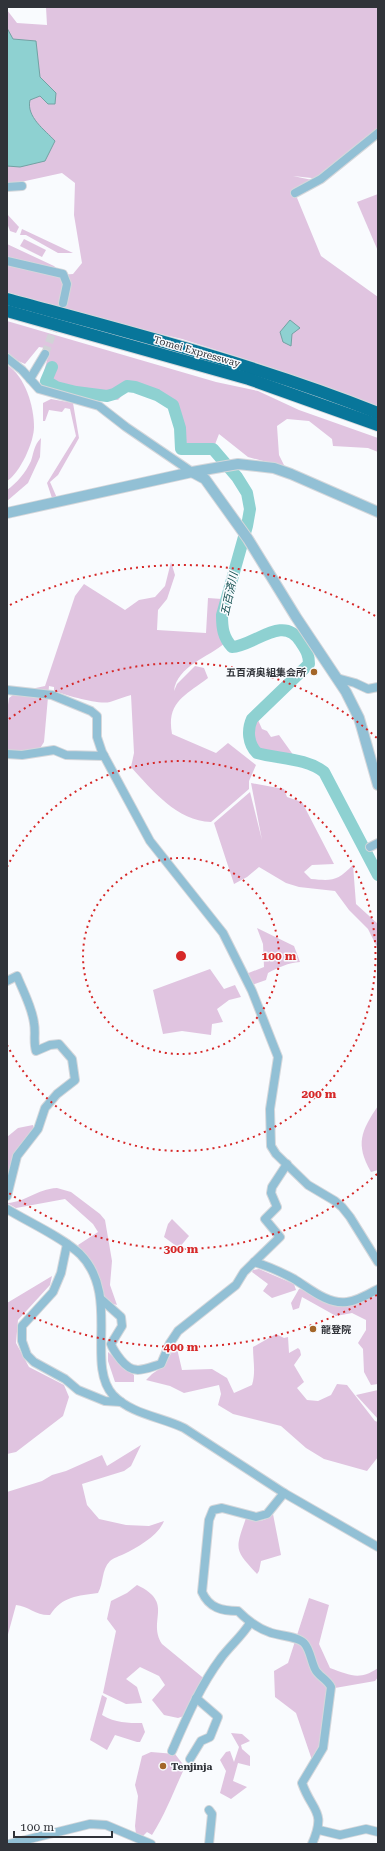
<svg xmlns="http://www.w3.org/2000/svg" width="385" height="1851" font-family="'Roboto Serif','Noto Sans JP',serif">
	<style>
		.green { fill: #e0c4e0 }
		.water { fill: #8ed1d1; stroke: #72a2a3 }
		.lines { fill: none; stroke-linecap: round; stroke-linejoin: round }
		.river { stroke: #8ed1d1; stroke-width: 12 }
		.minor-tunnel { stroke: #d1d3d7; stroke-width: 8; stroke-dasharray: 8 4; stroke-linecap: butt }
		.minor-casing { stroke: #d5d7db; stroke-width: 10 }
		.tertiary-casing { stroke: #d5d7db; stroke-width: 12 }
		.motorway-casing { stroke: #d5d7db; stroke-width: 14 }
		.minor { stroke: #92c0d5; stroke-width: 8 }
		.tertiary { stroke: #92c0d5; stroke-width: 10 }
		.motorway { stroke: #08769a; stroke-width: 12 }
		.ring { fill: none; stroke: #d62828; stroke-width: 2; stroke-dasharray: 2 4 }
		.poi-dot { fill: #a36629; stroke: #f9fbfe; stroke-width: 1.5 }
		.labels { text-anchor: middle; stroke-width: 3; stroke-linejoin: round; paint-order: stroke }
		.street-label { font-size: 10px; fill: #303339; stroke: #f9fbfe }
		.poi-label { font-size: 10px; font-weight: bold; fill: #303339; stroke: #f9fbfe; text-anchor: start }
		.water-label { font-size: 11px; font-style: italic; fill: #175253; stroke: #f9fbfe }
		.centre { fill: #d62828; stroke: #f9fbfe; stroke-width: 2 }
		.ring-label { font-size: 12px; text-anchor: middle; font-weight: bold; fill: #d62828; stroke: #f9fbfe; stroke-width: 3; stroke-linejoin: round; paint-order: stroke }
	</style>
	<rect width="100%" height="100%" fill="#f9fbfe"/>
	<g class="green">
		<polygon points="46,7 378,7 378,131 321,179 293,176 317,181 295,193 321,256 378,297 378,410 261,364 182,339 156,333 126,329 7,292 7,244 54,266 63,274 60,275 73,274 82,263 74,215 75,183 62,173 7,185 7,10 17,23 47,25"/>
		<polygon points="378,194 378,251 357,202"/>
		<polygon points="7,214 19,227 16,233 10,231 7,223"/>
		<polygon points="22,229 73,253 58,253 26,235 20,235"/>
		<polygon points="24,239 46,250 42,257 20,246"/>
		<path d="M7 321 216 382 258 391 299 410 378 438V452L368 448 333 446 332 439 309 421 287 419 277 426 279 455 285 467 248 457 219 434 214 447H183C172 404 175 394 126 391L118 400 90 393 78 396 53 389 41 383 50 349 39 347 25 364 16 360 7 352Z"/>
		<path d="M7 365C25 376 34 406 34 427 34 442 20 473 7 481Z"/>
		<polygon points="51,399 73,403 79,438 58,475 50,482 57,498 52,498 47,483 76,436 70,409 65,408 62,412 49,410 45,421 43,421 43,403"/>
		<path d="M41 438 40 457 28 483 7 501V490C17 483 26 472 31 461 34 452 34 445 41 438Z"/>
		<path d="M171 562 175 575 167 599 158 610 157 630 206 633 208 598 222 599 219 624 225 643C209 657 177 666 174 691L177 684 195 666 204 668 208 678C186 695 166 702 172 734L216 753 228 743 256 765 249 781V789L211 822C177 821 152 790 131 767L134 753 131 695C123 697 117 700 110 702 98 705 66 695 54 691V687L49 686 44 742 39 750 7 753V712L9 698 17 692 45 686 75 596 84 584 125 610 139 600 155 597 165 586Z"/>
		<path d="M258 720 262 729 267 731 271 737 279 735 294 756C287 760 259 755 255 747 252 741 252 730 253 722Z"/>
		<path d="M251 783 284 789 287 797 302 802 334 864 312 865 304 872 311 879C333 881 337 881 353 865L356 904 378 924V949L368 929 349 910 335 891 299 887 286 883 259 867 247 877 234 884 214 823 250 792 262 840Z"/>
		<path d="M257 928 294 946 300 962C288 963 279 967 268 973L266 980 252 985 246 974 264 967 263 944Z"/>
		<polygon points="210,969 224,989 235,985 241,997 229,1000 217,1009 223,1022 212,1024 211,1035 182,1031 163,1034 153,990"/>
		<path d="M378 1106V1170L371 1172C355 1144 361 1131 378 1106Z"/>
		<polygon points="33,1125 34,1129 10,1175 7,1174 7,1137 18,1128"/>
		<path d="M57 1188 71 1192 100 1214 105 1220 112 1261 110 1285 117 1305 107 1302 93 1269 78 1245 98 1232 93 1224 65 1199 16 1208 7 1203C27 1202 36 1189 57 1188Z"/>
		<polygon points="172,1219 189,1236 179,1248 164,1237 168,1224"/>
		<polygon points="259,1269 294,1284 296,1290 272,1298 263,1291 268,1284 252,1272 253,1270"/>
		<polygon points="52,1276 50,1285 18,1320 16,1343 29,1367 64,1385 69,1397 63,1416 16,1452 7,1454 7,1303"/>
		<polygon points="299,1289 311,1290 340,1303 376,1292 378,1296 378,1384 371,1385 364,1372 363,1349 358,1343 366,1330 366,1320 352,1313 336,1316 302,1297 299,1308 293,1310 291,1303"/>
		<path d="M276 1334 284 1338 288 1337 289 1353 298 1348 300 1350 301 1355 294 1365 304 1382 297 1388 307 1400 318 1401 331 1395 337 1384 347 1385 375 1421 378 1422V1457L367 1471 324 1459 306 1448 281 1426 233 1414 218 1405 221 1394 219 1385 184 1393 170 1386 146 1380 152 1374 165 1365 176 1344 182 1370 212 1369 227 1378 234 1393 252 1385C256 1372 253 1360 253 1347Z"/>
		<polygon points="108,1352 134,1375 134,1382 115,1382 108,1361"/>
		<polygon points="378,1390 378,1419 356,1395"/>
		<path d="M141 1445 131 1466 124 1471 82 1484 87 1505 99 1519 126 1525 149 1526 164 1521C158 1536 138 1547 124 1554 120 1556 113 1558 110 1561 101 1570 104 1583 98 1593 78 1596 62 1596 50 1615 37 1616 28 1606 16 1605L7 1638V1492L42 1481 52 1475 66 1471 102 1455 107 1466Z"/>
		<path d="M273 1514 281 1555 261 1561 259 1571 257 1574C234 1549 235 1550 246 1518 257 1521 264 1523 273 1514Z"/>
		<path d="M137 1585C175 1603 147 1620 162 1644L207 1681 187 1715 178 1718 164 1715 152 1700 165 1685 159 1676 140 1667 126 1679 137 1687 142 1703 126 1704 103 1693 116 1631 107 1619 111 1601 127 1593Z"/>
		<path d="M309 1598 329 1605 319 1644 330 1668C350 1675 359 1681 378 1668V1677L375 1681 335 1688 327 1744 312 1760 296 1713 275 1697 274 1671 288 1663Z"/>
		<path d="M102 1695 107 1698 102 1715C116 1723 127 1723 142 1723L145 1732 140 1742H137L115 1735 107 1750 90 1740Z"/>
		<polygon points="231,1733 242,1734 250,1741 241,1745 242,1749 250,1756 250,1766 238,1763 233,1781 247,1787 231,1799 220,1793 226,1771 220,1760 226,1752 230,1751 234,1762 239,1747"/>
		<path d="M151 1752 175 1754 185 1767C174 1790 166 1813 152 1835L147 1832 143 1836 136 1834 135 1826 138 1796 135 1785 142 1756Z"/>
	</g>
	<g class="water">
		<path d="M7 28 13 39 36 41 40 77 56 93 55 104H48L40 96 30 100C26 117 45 130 55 141L45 161 20 167 7 166Z"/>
		<polygon points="290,320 300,328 292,334 291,346 283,342 280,332"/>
	</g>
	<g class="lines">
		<path class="river" d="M52 367 46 381 56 387 76 392 107 396 114 394 127 386 135 387 157 395 173 405 180 428 181 449H213L237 477 247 493 250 509 247 526 222 615C222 628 223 637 232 647 254 646 283 614 300 641 306 650 309 654 309 664L252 719C247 730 248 744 257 753 279 759 306 758 324 772L378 875"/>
		<polyline class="minor-tunnel" points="45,354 63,303"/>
		<g class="minor-casing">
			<g id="minor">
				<polyline points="7,187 22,186"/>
				<polyline points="295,193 321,179 378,133"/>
				<polyline points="7,261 63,274 67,284 63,303"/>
				<polyline points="7,358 22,370 39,389 99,406 126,427 192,472"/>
				<polyline points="30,379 45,354"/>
				<polyline points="337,678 355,683 368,689 378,687"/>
				<polyline points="7,690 52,695 91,711 97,716 97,737 102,752 150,841 223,933 252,991 278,1057 270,1109 271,1146 276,1154 308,1185 335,1201 342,1207 350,1217 378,1262"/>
				<polyline points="7,754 22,755 54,750 66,755 104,756"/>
				<polyline points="370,847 378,843"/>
				<path d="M7 981 17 976C23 991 32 1007 34 1023 36 1033 33 1041 36 1051L50 1045 59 1044 72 1059 75 1080 57 1094 45 1108 38 1129 17 1156 7 1196"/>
				<path d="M7 1209C28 1222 62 1237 80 1254 121 1295 85 1364 113 1395 131 1414 161 1417 184 1428L284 1493 378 1547"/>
				<polyline points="67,1244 61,1273 53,1292 22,1326 22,1341 27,1355 34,1362 65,1379 78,1390 105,1401 121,1402"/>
				<path d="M254 1262C268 1266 281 1272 294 1279 309 1288 328 1305 347 1302 357 1301 369 1294 378 1289"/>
				<path d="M102 1300 121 1317 122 1326 111 1344C113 1350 117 1355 121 1360 134 1376 144 1369 161 1364L170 1343 178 1331 236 1285 244 1272 280 1237 265 1219 277 1207 271 1193 272 1187 287 1164"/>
				<path d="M284 1493 267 1514 256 1517 222 1508 213 1510 209 1520 202 1592C209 1608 222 1611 238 1611 247 1620 257 1628 269 1632 278 1636 298 1636 304 1643 310 1649 311 1661 315 1669 318 1676 327 1679 331 1687L323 1748 302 1783C312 1812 327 1810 312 1844"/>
				<path d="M172 1751C186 1719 200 1686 221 1658 230 1646 242 1636 250 1623"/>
				<polyline points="190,1759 201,1741 210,1737 218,1717 196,1698"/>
				<polyline points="209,1810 212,1814 209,1844"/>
				<polyline points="319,1830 340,1835 366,1829 378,1832"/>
				<polyline points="9,1844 90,1824 106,1825 151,1844"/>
			</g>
		</g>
		<g class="tertiary-casing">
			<g id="tertiary">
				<polyline points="192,472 205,479 248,539 296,617 346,692 359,718 378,785"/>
				<polyline points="7,513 192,472 238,464 274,468 291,474 378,512"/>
			</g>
		</g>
		<g class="motorway-casing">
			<g id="motorway">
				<path d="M7 299C132 333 258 365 378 413"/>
				<polyline points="7,311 249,379 378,425"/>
			</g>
		</g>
		<use href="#minor" class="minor"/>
		<use href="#tertiary" class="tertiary"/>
		<use href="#motorway" class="motorway"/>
	</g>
	<g class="ring">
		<circle cx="181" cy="956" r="98"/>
		<path d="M7 867A195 195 0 1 1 7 1045"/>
		<path d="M377 1174A293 293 0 0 1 9 1193M9 719A293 293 0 0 1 377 738"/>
		<path d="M377 1295A391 391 0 0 1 10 1307M10 605A391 391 0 0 1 377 617"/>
	</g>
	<g class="poi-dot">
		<circle cx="314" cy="672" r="4"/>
		<circle cx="313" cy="1329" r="4"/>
		<circle cx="163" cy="1766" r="4"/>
	</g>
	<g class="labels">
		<g class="street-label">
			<text transform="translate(197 351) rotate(16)" y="4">Tomei Expressway</text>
		</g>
		<g class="poi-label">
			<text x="306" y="676" text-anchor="end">五百済奥組集会所</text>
			<text x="321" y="1333">龍登院</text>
			<text x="171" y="1770">Tenjinja</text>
		</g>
		<g class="water-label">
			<text transform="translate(229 594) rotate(-78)" y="4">五百済川</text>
		</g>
	</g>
	<circle cx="181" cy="956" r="6" class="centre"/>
	<g class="ring-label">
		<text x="279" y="960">100 m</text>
		<text x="319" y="1098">200 m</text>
		<text x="181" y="1253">300 m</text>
		<text x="181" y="1351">400 m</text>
	</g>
	<rect width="385" height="1851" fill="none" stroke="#303339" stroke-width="16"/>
	<path d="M14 1831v6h98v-6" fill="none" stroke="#303339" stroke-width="2"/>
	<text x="20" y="1831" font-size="12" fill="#303339" stroke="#f9fbfe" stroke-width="3" paint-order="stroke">100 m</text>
</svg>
